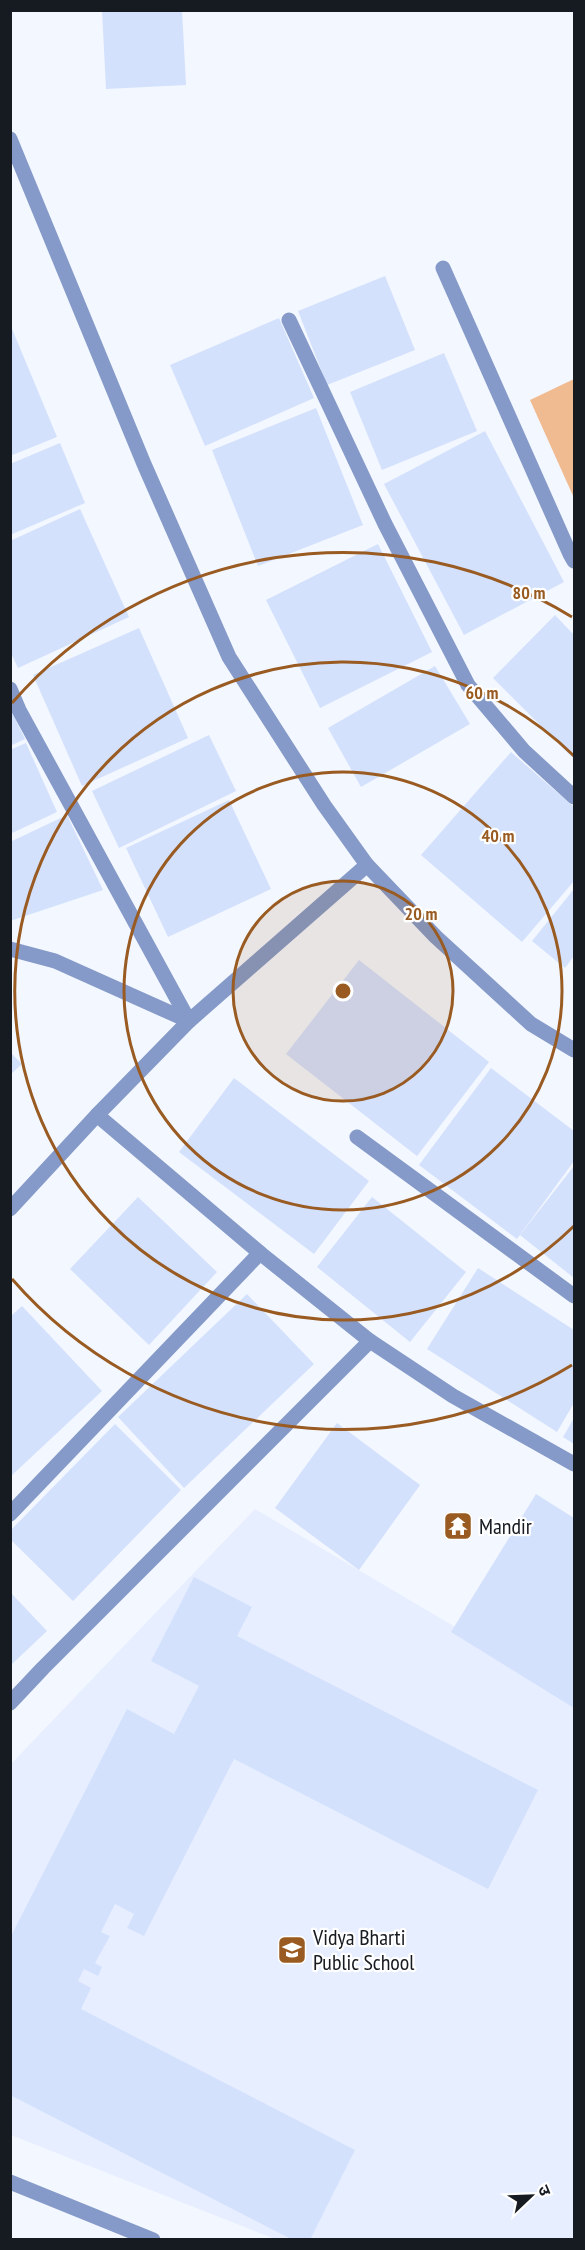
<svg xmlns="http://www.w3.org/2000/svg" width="585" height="2250" font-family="'PT Sans Narrow','Noto Sans Devanagari',sans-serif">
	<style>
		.built { fill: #e7eeff }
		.green { fill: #f1bb91 }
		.building { fill: #d4e1fd }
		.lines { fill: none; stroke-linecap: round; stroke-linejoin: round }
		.street { stroke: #859ac8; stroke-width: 15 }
		.ring { fill: none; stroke: #995b21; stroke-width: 3 }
		.labels { text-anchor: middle; stroke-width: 4.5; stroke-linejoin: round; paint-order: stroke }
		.poi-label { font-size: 22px; fill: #161a21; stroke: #fff; text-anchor: start }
		.centre { fill: #995b21; stroke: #fff; stroke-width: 3 }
		.ring-label { font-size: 18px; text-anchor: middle; font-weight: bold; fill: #995b21; stroke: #fff; stroke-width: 4.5; stroke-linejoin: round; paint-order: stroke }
	</style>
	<rect width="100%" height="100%" fill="#f3f7ff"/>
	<polygon class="built" points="255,1509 574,1697 574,2239 275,2239 11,2135 10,1765"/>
	<polygon class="green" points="574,379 574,498 530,400"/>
	<g class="building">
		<polygon points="102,10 182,10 186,85 106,89"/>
		<polygon points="385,276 415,350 327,385 298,311"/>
		<polygon points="279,318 314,398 205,446 170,365"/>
		<polygon points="10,324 57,437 10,456"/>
		<polygon points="444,353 477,431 382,470 350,392"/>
		<polygon points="316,408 363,525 258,566 212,450"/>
		<polygon points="485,431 564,582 464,635 384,484"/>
		<polygon points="60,443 85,503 10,535 10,464"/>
		<polygon points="80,509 129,617 18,668 10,651 10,541"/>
		<polygon points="378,544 432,652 320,708 266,600"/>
		<polygon points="555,615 574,635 574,759 493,678"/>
		<polygon points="139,628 188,738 82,786 33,675"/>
		<polygon points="435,666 470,724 361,787 328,728"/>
		<polygon points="10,708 25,739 10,746"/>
		<polygon points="209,735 236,791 119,848 92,791"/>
		<polygon points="26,743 57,812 10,834 10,750"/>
		<polygon points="511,752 574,807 574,881 522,942 421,855"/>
		<polygon points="229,800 271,889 168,937 126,848"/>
		<polygon points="67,815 103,890 10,921 10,842"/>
		<polygon points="574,889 574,956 565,968 532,941"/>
		<polygon points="359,960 489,1062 417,1156 286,1054"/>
		<polygon points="10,1052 22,1064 10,1075"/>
		<polygon points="491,1068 574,1131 574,1161 517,1239 419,1165"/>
		<polygon points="234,1078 369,1181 314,1254 179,1152"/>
		<polygon points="574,1166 574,1278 520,1235"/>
		<polygon points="138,1197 217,1272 149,1345 70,1269"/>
		<polygon points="372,1197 466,1272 410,1342 317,1267"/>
		<polygon points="478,1268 574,1330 574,1403 557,1432 427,1349"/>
		<polygon points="247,1294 314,1364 184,1488 118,1417"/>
		<polygon points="22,1306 102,1391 10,1477 10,1317"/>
		<polygon points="574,1418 574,1444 563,1437"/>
		<polygon points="337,1423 420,1485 359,1570 275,1508"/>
		<polygon points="115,1424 181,1490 73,1601 10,1539 10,1531"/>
		<polygon points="536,1494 574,1518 574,1708 451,1632"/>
		<polygon points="194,1577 252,1607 237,1636 538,1790 488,1889 234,1759 144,1936 127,1928 134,1914 115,1904 101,1932 110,1936 95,1963 102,1967 98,1976 84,1969 78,1981 91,1988 81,2009 355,2150 310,2240 293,2240 10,2095 10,1938 127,1709 174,1734 199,1686 151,1661"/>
		<polygon points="10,1592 47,1631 12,1664 10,1662"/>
	</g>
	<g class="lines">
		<g class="street">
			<polyline points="10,139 144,464 229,657 324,805 367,865 436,937 531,1024 574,1050"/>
			<polyline points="443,268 570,554 574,561"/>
			<polyline points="289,320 385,524 468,685 524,751 574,797"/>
			<polyline points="10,689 19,710 189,1021"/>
			<polyline points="10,949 55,961 189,1021"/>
			<polyline points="97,1115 260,1253 370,1341 453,1396 574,1464"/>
			<polyline points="357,1137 574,1296"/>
			<polyline points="10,1209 97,1115 189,1021 367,865"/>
			<polyline points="10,1514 260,1253"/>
			<polyline points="10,1703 43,1668 370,1341"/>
			<polyline points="10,2182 153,2240"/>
		</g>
	</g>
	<circle cx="343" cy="991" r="110" fill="#995b21" fill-opacity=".12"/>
	<g class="ring">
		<circle cx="343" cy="991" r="110"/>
		<circle cx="343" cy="991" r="219"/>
		<path d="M574 1226A329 329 0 1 1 574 756"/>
		<path d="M572 1365A439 439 0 0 1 12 1279M12 703A439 439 0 0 1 572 617"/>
	</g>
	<defs>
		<g id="temple-square" transform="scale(1.5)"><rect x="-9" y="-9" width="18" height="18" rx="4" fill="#995b21" stroke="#fff"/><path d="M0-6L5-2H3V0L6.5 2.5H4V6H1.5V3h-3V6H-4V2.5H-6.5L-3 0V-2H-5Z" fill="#fff"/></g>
		<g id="school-square" transform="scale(1.5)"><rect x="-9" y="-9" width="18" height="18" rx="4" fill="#995b21" stroke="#fff"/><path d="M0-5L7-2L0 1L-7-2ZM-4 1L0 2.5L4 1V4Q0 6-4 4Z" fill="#fff"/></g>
	</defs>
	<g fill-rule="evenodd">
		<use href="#temple-square" x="458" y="1526"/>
		<use href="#school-square" x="292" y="1950"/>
	</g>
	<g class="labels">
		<g class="poi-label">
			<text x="479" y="1534">Mandir</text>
			<text x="313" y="1945">Vidya Bharti<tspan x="313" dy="25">Public School</tspan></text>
		</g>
	</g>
	<circle cx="343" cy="991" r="9" class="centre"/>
	<g class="ring-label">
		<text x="529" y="599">80 m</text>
		<text x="482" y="699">60 m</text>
		<text x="498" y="842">40 m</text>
		<text x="421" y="920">20 m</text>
	</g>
	<rect width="585" height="2250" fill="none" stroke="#161a21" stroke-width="24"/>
	<g transform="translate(531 2196) rotate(67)" stroke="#ffffff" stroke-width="4.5" paint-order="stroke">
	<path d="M0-4.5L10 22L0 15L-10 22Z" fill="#161a21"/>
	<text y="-9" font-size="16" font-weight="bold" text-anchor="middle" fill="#161a21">उ</text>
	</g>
</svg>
